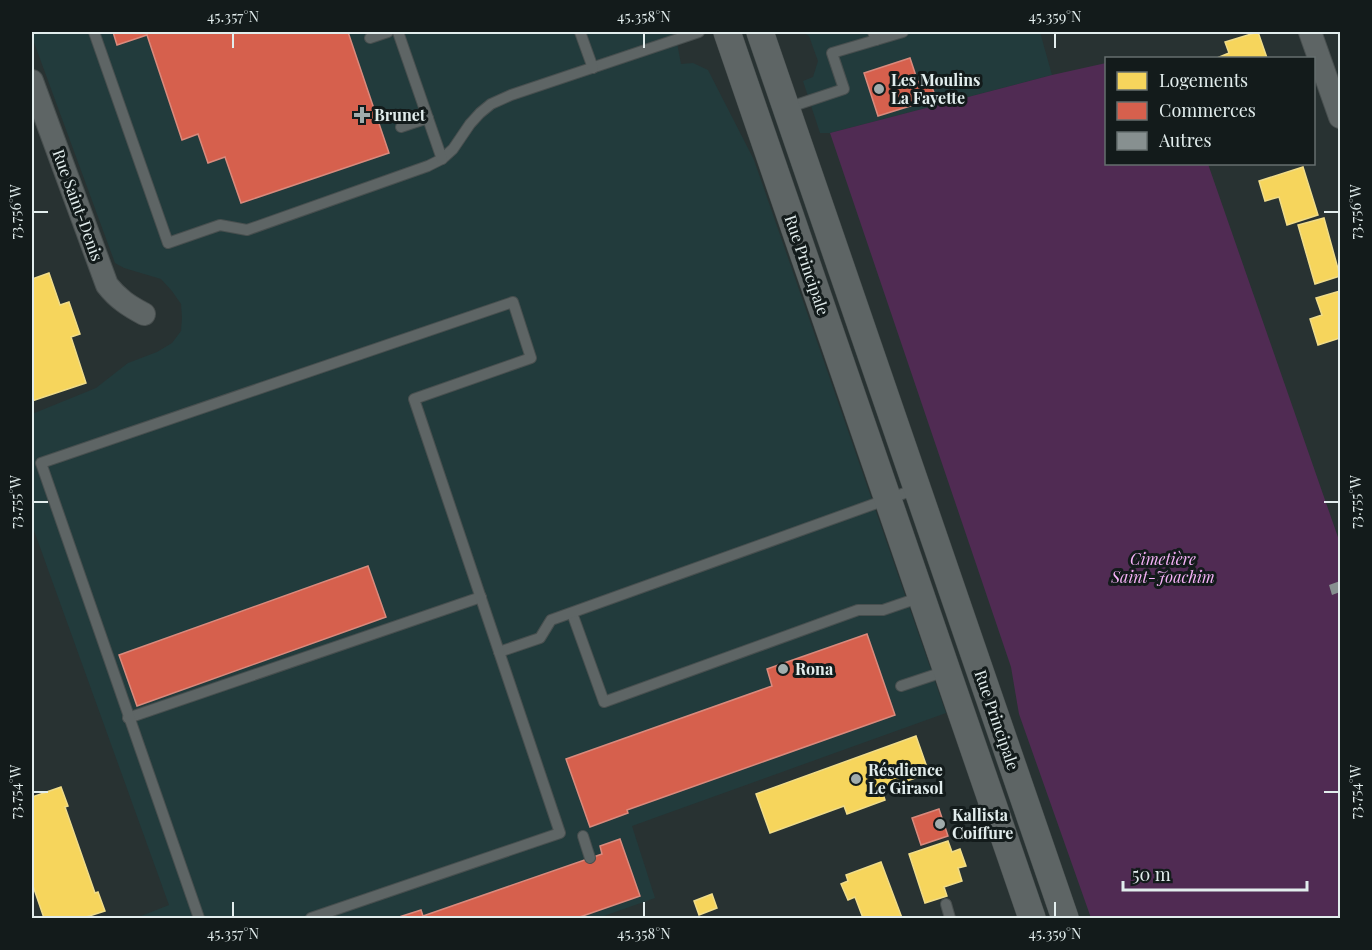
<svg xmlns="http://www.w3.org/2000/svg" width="1372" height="950" font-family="'Playfair Display',serif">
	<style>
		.built { fill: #223b3c }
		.green { fill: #502b53 }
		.homes { fill: #f6d55c; stroke: #f0dc88; stroke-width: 1.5 }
		.shops { fill: #d6604d; stroke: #da8a7d; stroke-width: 1.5 }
		.building { fill: #879090 }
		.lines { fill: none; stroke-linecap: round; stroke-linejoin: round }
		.service-casing { stroke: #484f4f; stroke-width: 12 }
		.minor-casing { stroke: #484f4f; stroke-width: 24 }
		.tertiary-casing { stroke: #484f4f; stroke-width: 28 }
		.service { stroke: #5e6565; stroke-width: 10 }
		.minor { stroke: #5e6565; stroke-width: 22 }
		.tertiary { stroke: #5e6565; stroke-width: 27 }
		.ticks { fill: none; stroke: #e2eded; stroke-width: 2 }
		.poi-dot { fill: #a1acac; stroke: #131b1b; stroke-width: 2 }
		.labels { text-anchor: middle; stroke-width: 6; stroke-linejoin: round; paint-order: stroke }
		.poi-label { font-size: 16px; font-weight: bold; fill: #e2eded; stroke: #131b1b; text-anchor: start }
		.street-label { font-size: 16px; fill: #e2eded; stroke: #131b1b }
		.park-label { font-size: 16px; font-style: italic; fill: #f7b3f9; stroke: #131b1b }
		.neatline { fill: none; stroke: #e2eded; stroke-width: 2 }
		.ticks-label { font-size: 15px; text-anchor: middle; fill: #e2eded }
	</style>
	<rect width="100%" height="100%" fill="#283232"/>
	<g class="built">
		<polygon points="32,32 675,32 681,64 693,63 708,70 754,160 946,713 632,826 655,898 598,918 136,918 169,905 32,525 32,414 96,388 128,363 157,352 172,343 181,331 182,318 181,304 172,291 161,279 124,268 115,263 32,37"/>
		<polygon points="802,32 1040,32 1052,75 830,133 820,133 803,81 813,77 818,61 809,36"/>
	</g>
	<polygon class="green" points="1106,63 1106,164 1208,164 1340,543 1340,918 1091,918 1019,714 1011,667 830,133 1052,75"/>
	<g class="homes">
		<polygon points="1258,32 1267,58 1217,58 1229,53 1225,42"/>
		<polygon points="1303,167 1318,215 1287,225 1279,197 1265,201 1259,181"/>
		<polygon points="1324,218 1340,276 1315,284 1298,225"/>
		<polygon points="49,273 60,305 69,302 80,334 71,337 86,383 32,401 32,279"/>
		<polygon points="1340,291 1340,338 1318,345 1310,319 1322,315 1316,298"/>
		<polygon points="916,736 929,773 882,790 885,800 847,814 844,806 770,833 756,794"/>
		<polygon points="61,787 68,806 65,807 95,893 98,892 105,911 83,918 44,918 32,883 32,797"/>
		<polygon points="948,841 952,852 960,849 966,866 958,868 962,881 944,887 947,896 925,903 909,854"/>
		<polygon points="881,862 902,918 863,918 855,897 848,900 841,884 848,881 846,875"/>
		<polygon points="712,894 717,908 699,915 694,901"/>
	</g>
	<g class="shops">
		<polygon points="113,32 348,32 389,153 241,203 225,157 208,163 198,134 182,140 147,35 117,45"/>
		<polygon points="910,58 918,82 929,79 936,98 878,116 864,73"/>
		<polygon points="368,566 386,617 137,706 119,655"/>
		<polygon points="867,634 895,715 627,810 628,813 590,827 566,759 772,686 767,669"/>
		<polygon points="939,809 948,836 921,845 912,818"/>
		<polygon points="620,839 640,896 577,918 396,918 421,910 423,916 602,854 600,846"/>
	</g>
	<polygon class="building" points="1340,581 1340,592 1332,595 1329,585"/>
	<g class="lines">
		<g class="service-casing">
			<g id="service">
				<polyline points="94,32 168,243 220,225 247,230 428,166 442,159 453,149 470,124 480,113 491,104 511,95 699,32"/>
				<polyline points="398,32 442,159"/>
				<polyline points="580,32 593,68"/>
				<polyline points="873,32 876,40 903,32"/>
				<polyline points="370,38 388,32"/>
				<polyline points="787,108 844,89 832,53 876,40"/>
				<polyline points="401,127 428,118"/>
				<polyline points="572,613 604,702 858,610 883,610 921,597"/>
				<polyline points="499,652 540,638 551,620 916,489"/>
				<polyline points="901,686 946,671"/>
				<polyline points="128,718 481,597"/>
				<polyline points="583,836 590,858"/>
				<polyline points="946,904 950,918"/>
				<polyline points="199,918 41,463 513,302 531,358 414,399 560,833 311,918"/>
			</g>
		</g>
		<g class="minor-casing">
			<g id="minor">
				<polyline points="1310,32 1340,117"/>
				<path d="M32 81 107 285C118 299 129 306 144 314"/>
			</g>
		</g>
		<g class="tertiary-casing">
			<g id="tertiary">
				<polyline points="727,32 1032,918"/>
				<polyline points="760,32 1065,918"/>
			</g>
		</g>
		<use href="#service" class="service"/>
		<use href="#minor" class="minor"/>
		<use href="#tertiary" class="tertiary"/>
	</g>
	<path class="ticks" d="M233 33V48M644 33V48M1055 33V48M33 212H48M1324 212H1339M33 502H48M1324 502H1339M33 792H48M1324 792H1339M233 902V917M644 902V917M1055 902V917"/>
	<g class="poi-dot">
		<circle cx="879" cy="89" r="6"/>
		<path d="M359 106h6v6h6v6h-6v6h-6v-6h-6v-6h6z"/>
		<circle cx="783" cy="669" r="6"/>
		<circle cx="856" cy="779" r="6"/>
		<circle cx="940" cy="824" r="6"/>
	</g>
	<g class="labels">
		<g class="poi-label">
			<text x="891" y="86">Les Moulins<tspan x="891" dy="18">La Fayette</tspan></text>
			<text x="374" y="121">Brunet</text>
			<text x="795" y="675">Rona</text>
			<text x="868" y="776">Résdience<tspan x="868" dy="18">Le Girasol</tspan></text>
			<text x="952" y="821">Kallista<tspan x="952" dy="18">Coiffure</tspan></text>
		</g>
		<g class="street-label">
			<text transform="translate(78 205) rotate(70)" y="6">Rue Saint-Denis</text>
			<text transform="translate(807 265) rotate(71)" y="6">Rue Principale</text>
			<text transform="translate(997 720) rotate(71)" y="6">Rue Principale</text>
		</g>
		<g class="park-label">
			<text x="1163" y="565">Cimetière<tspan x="1163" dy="18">Saint-Joachim</tspan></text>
		</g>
	</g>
	<rect width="1372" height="950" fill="none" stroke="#131b1b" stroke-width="66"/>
	<rect x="1105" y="57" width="210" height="108" fill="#131b1b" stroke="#666f6f" stroke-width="1.5"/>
	<rect x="1117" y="72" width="30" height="18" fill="#f6d55c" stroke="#666f6f" stroke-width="1.5"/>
	<text x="1159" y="87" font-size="18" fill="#e2eded">Logements</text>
	<rect x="1117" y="102" width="30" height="18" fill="#d6604d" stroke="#666f6f" stroke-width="1.5"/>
	<text x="1159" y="117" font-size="18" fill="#e2eded">Commerces</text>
	<rect x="1117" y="132" width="30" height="18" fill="#879090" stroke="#666f6f" stroke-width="1.5"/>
	<text x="1159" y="147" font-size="18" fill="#e2eded">Autres</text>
	<path d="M1123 881v9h184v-9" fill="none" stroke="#e2eded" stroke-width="3"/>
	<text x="1132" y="881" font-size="18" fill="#e2eded" stroke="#131b1b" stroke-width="4.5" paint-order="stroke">50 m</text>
	<rect x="33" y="33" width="1306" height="884" class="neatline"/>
	<g class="ticks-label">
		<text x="233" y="22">45.357°N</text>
		<text x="644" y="22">45.358°N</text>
		<text x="1055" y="22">45.359°N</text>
		<text transform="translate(1356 212) rotate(-90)" y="5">73.756°W</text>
		<text transform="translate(16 212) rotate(-90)" y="5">73.756°W</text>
		<text transform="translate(1356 502) rotate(-90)" y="5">73.755°W</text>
		<text transform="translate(16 502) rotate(-90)" y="5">73.755°W</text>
		<text transform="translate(16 792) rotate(-90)" y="5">73.754°W</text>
		<text transform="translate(1356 792) rotate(-90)" y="5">73.754°W</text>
		<text x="233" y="939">45.357°N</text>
		<text x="644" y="939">45.358°N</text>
		<text x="1055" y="939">45.359°N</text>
	</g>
</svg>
